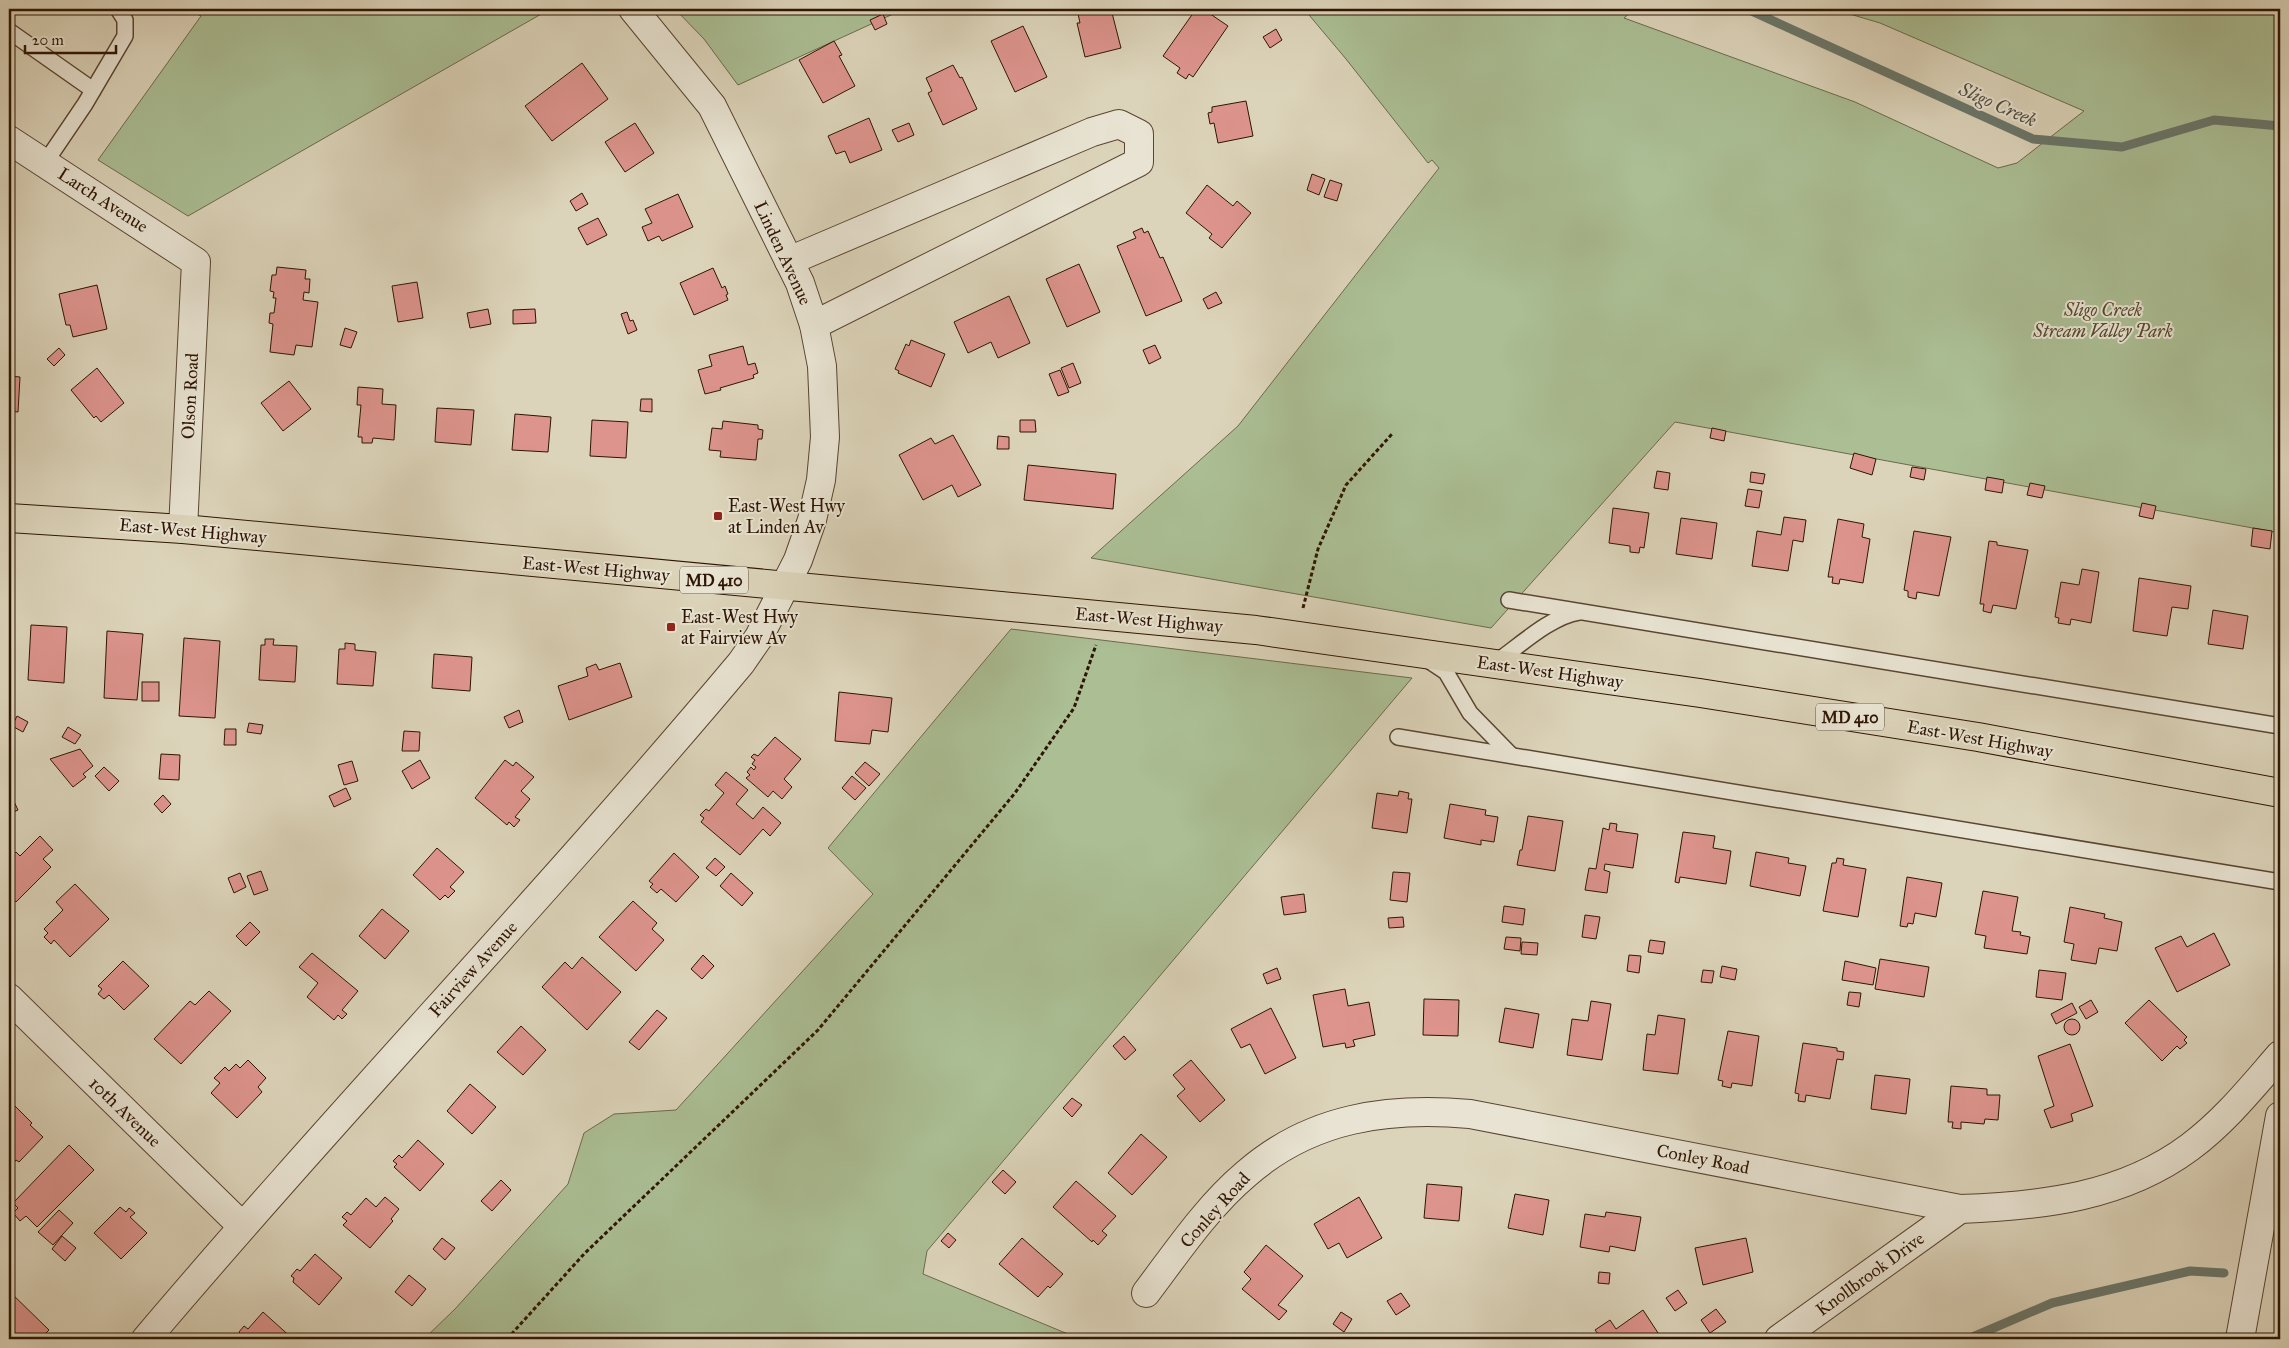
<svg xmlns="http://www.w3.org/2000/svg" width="2289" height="1348" font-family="'IM FELL Great Primer',serif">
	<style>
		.green { fill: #abbe94; stroke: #6c6a4c }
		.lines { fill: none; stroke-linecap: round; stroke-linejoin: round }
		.stream { stroke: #6a776b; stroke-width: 9 }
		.building { fill: #dd948d; stroke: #2e1503 }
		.lane-casing { stroke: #5a4531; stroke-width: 18 }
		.street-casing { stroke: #5a4531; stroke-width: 30 }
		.primary-casing { stroke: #2e1503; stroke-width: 30 }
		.path { stroke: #2e1503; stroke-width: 3; stroke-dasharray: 4 2.5; stroke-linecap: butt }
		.lane { stroke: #e8e3d2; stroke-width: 15 }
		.street { stroke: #e8e3d2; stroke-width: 28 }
		.primary { stroke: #dcd4ba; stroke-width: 28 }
		.poi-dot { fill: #8f2418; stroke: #e8e3d2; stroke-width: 2 }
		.labels { text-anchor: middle; stroke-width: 4; stroke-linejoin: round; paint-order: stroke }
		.shield { fill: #e8e3d2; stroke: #665341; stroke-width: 1 }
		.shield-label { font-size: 16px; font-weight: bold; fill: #2e1503 }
		.street-label { font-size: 18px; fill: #2e1503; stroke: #e8e3d2 }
		.park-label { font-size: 18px; font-style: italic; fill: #54482e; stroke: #e8e3d2 }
		.poi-label { font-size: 18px; fill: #2e1503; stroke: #e8e3d2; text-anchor: start }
		.water-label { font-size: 19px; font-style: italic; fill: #514e40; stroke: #e8e3d2 }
	</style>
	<rect width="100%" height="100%" fill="#dcd4ba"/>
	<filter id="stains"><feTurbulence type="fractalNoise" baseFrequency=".004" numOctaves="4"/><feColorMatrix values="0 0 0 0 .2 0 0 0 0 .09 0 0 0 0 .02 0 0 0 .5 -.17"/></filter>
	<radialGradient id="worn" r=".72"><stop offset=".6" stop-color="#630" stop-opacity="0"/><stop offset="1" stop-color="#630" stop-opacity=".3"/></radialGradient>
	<g class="green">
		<polygon points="188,9 550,9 188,216 98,160 201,16"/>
		<polygon points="675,9 904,9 738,85 704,39"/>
		<polygon points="1304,9 1635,9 1624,18 1855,102 1998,168 2017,163 2084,111 1880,23 1833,9 2280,9 2280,533 1675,422 1491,628 1091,558 1238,426 1439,168 1432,160 1428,163 1346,59"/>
		<polygon points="1011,629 1412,678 927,1251 923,1274 1080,1339 424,1339 455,1309 568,1184 584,1133 614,1114 676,1110 873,894 828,848"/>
	</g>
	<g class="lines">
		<g class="stream">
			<polyline points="1747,9 2033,139 2122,147 2214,120 2280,126"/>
			<polyline points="1968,1339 2052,1303 2190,1271 2224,1273"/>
		</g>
	</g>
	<g class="building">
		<polygon points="1077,9 1111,9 1121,48 1085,57 1077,23 1080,23"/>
		<polygon points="1196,9 1203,9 1228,26 1193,77 1189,74 1186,79 1177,73 1180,68 1163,56"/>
		<polygon points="883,14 887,24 875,30 870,20"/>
		<polygon points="1023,26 1047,77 1015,92 991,41"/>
		<polygon points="1276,29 1282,40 1270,48 1263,37"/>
		<polygon points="834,41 842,55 839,56 855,86 823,103 799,60"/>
		<polygon points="582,63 608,99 552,141 525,106"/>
		<polygon points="953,65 960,78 962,77 977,109 943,125 928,93 932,91 926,78"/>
		<polygon points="1246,101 1253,136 1218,143 1214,123 1210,124 1208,113 1212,112 1212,107"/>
		<polygon points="869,118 882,150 850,163 845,151 836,154 828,136"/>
		<polygon points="635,123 654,153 625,172 605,142"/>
		<polygon points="909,123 914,135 898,142 892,130"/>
		<polygon points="1312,174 1325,179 1319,195 1307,190"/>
		<polygon points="1330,180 1342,184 1337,201 1324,197"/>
		<polygon points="1207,185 1233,206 1237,201 1251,213 1222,248 1209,238 1212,234 1186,213"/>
		<polygon points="582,193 588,204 576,211 570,201"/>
		<polygon points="678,194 693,227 662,241 659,236 648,241 642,227 652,223 645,209"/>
		<polygon points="598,218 607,235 587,245 578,228"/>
		<polygon points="1142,228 1144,233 1148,231 1160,258 1163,257 1182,301 1146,316 1117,246 1136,238 1133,232"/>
		<polygon points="1079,264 1100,312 1067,327 1046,279"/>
		<polygon points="277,267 306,270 305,279 310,279 309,293 304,292 303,300 318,302 312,347 296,345 294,355 270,352 273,324 269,323 270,313 274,313 276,298 273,298 274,292 270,291 272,275 276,275"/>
		<polygon points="713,268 722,288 725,286 728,294 726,295 728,300 694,315 680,283"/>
		<polygon points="417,282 423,318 398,322 392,286"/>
		<polygon points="97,285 107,329 73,337 70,325 66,325 59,294"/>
		<polygon points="9,290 12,290 14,304 9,304"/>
		<polygon points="1216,292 1222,303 1208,309 1203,299"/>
		<polygon points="1009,296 1030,343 998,358 991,342 968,353 954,322"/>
		<polygon points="488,309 491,324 470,328 467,313"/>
		<polygon points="535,309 536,323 513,324 513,310"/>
		<polygon points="627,312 630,321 633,320 637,330 628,334 621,314"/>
		<polygon points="345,328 357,332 351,348 340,345"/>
		<polygon points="911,340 945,354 931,387 898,373 899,371 895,369 906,344 909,346"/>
		<polygon points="1155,345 1161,358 1149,364 1143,350"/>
		<polygon points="743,346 748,365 755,363 758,373 753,375 754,378 720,388 721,390 705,394 698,370 712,366 709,355"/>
		<polygon points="59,348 65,355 54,366 47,359"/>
		<polygon points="1073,363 1081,383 1069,388 1061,368"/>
		<polygon points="97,368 124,403 101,422 96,416 94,418 71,390"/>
		<polygon points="1060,370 1069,392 1058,396 1049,374"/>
		<polygon points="9,376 20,377 18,412 9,411"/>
		<polygon points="289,381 311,409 283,431 261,403"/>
		<polygon points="358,387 383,389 382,404 396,405 394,440 373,438 372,443 362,443 362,437 358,437 361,405 357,405"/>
		<polygon points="641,399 652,399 652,412 640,411"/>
		<polygon points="437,408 474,410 471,445 435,442"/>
		<polygon points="515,414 551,417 548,452 512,450"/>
		<polygon points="592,420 628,422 626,458 590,456"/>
		<polygon points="1020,420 1035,420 1036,432 1020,432"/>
		<polygon points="723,421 758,425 758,429 763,430 762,439 758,439 756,460 720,457 721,451 709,450 712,428 722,429"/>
		<polygon points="1712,428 1726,431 1724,441 1710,438"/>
		<polygon points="953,435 981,485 958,497 952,485 923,500 899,455 931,438 935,444"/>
		<polygon points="998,436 1009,437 1009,449 997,449"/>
		<polygon points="1854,453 1876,459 1872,475 1850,468"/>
		<polygon points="1028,465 1116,474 1113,509 1024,500"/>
		<polygon points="1912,467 1926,469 1924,480 1910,477"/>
		<polygon points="1657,471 1670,473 1668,490 1654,488"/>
		<polygon points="1751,472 1765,474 1763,484 1750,482"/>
		<polygon points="1987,477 2004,480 2002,493 1985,490"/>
		<polygon points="2030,483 2045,486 2042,498 2027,495"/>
		<polygon points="1748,489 1762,491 1759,508 1745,506"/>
		<polygon points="2142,503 2156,506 2153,519 2139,516"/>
		<polygon points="1613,508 1649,513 1644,548 1640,547 1639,553 1630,552 1630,546 1609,543"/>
		<polygon points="1784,517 1806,520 1803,542 1793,540 1788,571 1752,566 1757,531 1781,535"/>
		<polygon points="1681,518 1717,523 1712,559 1676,554"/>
		<polygon points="1838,519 1864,524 1862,537 1870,539 1863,583 1840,579 1839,584 1832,583 1833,577 1828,577"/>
		<polygon points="2253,528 2272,531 2270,549 2251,546"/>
		<polygon points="1914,531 1951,537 1939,596 1917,592 1916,599 1908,597 1908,591 1904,590"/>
		<polygon points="1989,541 1997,542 1997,545 2028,550 2016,609 1993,605 1991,613 1983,611 1984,604 1980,604"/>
		<polygon points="2082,569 2099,572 2091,623 2071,619 2070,625 2058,623 2059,618 2055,617 2061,582 2079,585"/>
		<polygon points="2139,578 2191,586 2188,609 2172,607 2167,636 2133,631"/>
		<polygon points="2213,610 2248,616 2243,649 2208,644"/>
		<polygon points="31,625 67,627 64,683 28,680"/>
		<polygon points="107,631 143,634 137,700 104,698"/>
		<polygon points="184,638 220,641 215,718 179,716"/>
		<polygon points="265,639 274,639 273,645 297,646 295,682 259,680 261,645 265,645"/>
		<polygon points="345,643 355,644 355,650 376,652 373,686 337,684 339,649 345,649"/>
		<polygon points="434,654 472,657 470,691 432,688"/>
		<polygon points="620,663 632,697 569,720 558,686 588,676 586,668 596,664 599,670"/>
		<rect x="142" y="682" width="17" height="19"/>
		<polygon points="839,692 892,698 888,732 872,730 870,744 835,741"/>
		<polygon points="519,710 523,722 509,728 504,717"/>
		<polygon points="17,716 28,722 23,732 12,726"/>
		<polygon points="249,723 263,725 261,734 247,732"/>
		<polygon points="68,727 81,735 75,744 62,737"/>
		<polygon points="225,729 236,729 236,745 224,745"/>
		<polygon points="404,731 420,732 419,751 402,751"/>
		<polygon points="775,737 801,759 784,779 792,787 782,799 773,791 768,797 746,778 750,775 747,772 751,767 754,770 756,767 752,764 755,760 751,757 754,754 758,756"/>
		<polygon points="80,749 93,766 83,774 86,777 73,787 50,759"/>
		<polygon points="161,754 180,755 179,780 159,779"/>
		<polygon points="420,760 430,778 412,789 402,771"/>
		<polygon points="505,760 513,766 516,762 534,777 521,791 530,799 515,817 520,820 514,827 509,822 507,825 475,798"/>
		<polygon points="352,761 358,781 344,785 338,765"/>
		<polygon points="865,762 880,774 869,786 855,773"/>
		<polygon points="104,767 119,781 109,791 95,776"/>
		<polygon points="726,772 748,790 736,804 753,819 763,807 781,823 770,836 763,829 740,855 701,822 704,818 700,815 706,809 709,811 724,793 715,785"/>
		<polygon points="852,776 866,788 855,800 842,788"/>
		<polygon points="346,788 351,799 334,807 329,796"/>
		<polygon points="9,791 18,810 9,814"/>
		<polygon points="1399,791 1409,793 1408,799 1412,799 1407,833 1372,828 1377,793 1398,796"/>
		<polygon points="163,795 171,804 162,813 154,804"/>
		<polygon points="1450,804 1486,810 1485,815 1498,817 1494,842 1481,840 1481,845 1444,838"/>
		<polygon points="1528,816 1563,821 1555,871 1517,865 1520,850 1522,850"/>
		<polygon points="1610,823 1617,824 1616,831 1638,834 1633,868 1605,864 1604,870 1610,872 1607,893 1585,890 1589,868 1596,869 1603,828 1609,830"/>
		<polygon points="1683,832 1715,836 1713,848 1731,851 1726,884 1680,877 1679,883 1675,882"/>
		<polygon points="40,836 53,850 43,859 51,867 16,902 9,895 9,859 16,852 20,856"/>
		<polygon points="437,848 464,872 450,887 455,891 448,898 445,895 440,900 413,875"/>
		<polygon points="1756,852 1789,858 1788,863 1806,866 1800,896 1750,886"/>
		<polygon points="674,853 699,877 676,902 661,889 657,893 650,887 653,884 649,881"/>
		<polygon points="715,858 725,867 716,876 706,868"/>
		<polygon points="1837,858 1844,859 1843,865 1866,869 1858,917 1823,911 1832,863 1836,863"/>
		<polygon points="261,871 268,890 254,895 247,876"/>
		<polygon points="1393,872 1410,873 1407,902 1390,900"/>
		<polygon points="240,873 246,887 234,893 228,878"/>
		<polygon points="731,873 753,893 742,906 720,886"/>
		<polygon points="1907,877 1942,883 1936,917 1915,913 1913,924 1908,923 1907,927 1900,926"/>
		<polygon points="75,884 109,919 70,957 54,940 51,944 44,937 48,933 44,929 63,910 56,902"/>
		<polygon points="1983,891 2018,897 2012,931 2021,932 2020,935 2030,937 2027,954 1984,948 1986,936 1975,934"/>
		<polygon points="1304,894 1306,912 1284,915 1281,897"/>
		<polygon points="633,901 657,923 652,929 664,940 636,971 599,937"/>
		<polygon points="1504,906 1525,909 1523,925 1502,922"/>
		<polygon points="2070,907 2105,914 2104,918 2122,922 2117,951 2099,948 2096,964 2071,960 2074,944 2064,942"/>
		<polygon points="382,909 409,931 385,959 359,936"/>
		<polygon points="1585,915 1600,917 1596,939 1582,937"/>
		<polygon points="1403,917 1404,927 1389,928 1388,918"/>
		<polygon points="250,922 260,932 246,946 236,936"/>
		<polygon points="2214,933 2230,965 2177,992 2155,948 2181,936 2187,947"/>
		<polygon points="1506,937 1521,938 1520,951 1504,949"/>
		<polygon points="1650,940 1665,942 1663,954 1648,952"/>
		<polygon points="1522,942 1538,943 1537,955 1521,954"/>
		<polygon points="312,953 358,991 342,1010 347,1014 342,1019 338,1015 334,1020 307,997 318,983 299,967"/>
		<polygon points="703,955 714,966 702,979 691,969"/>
		<polygon points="1629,955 1641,956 1639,973 1627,971"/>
		<polygon points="582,957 621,992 587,1030 542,987 565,962 572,969"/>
		<polygon points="1880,959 1929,967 1924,997 1875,989"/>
		<polygon points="123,961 149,986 124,1010 109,995 104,999 98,994 102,989 98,986"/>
		<polygon points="1845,961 1876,968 1873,985 1842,980"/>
		<polygon points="1722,966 1737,969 1735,980 1720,977"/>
		<polygon points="1277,968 1281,979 1267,984 1263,974"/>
		<polygon points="1703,970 1714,971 1712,983 1701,982"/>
		<polygon points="2039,970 2066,973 2062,1000 2036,997"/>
		<polygon points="1345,989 1348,1006 1369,1002 1375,1035 1353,1040 1355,1046 1346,1048 1345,1043 1323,1047 1313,995"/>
		<polygon points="209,991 231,1011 181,1064 154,1039 190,1001 195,1005"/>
		<polygon points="1849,992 1861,993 1859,1007 1847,1005"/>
		<polygon points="1424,999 1459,1000 1458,1036 1423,1035"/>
		<polygon points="2091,1000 2098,1012 2086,1019 2079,1007"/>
		<polygon points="2149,1000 2187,1037 2184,1040 2187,1043 2180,1049 2177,1046 2162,1061 2125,1023"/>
		<polygon points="1591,1001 1611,1004 1602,1060 1567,1055 1572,1019 1588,1021"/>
		<polygon points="2072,1003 2077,1013 2056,1024 2051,1014"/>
		<polygon points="1271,1008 1296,1058 1265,1074 1250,1044 1241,1048 1231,1029"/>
		<polygon points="1505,1008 1539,1014 1533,1048 1499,1042"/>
		<polygon points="657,1010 667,1018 639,1050 629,1042"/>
		<polygon points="1658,1015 1685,1019 1678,1074 1643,1070 1647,1034 1655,1035"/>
		<circle cx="2072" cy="1027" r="8"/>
		<polygon points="521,1026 546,1050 523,1075 497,1052"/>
		<polygon points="1728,1031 1759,1036 1752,1086 1732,1083 1731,1088 1722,1086 1723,1081 1718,1080"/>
		<polygon points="1124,1036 1136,1050 1125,1060 1113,1046"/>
		<polygon points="1803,1043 1837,1048 1837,1051 1844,1052 1843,1060 1837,1059 1830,1099 1806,1095 1805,1102 1798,1101 1799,1094 1795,1093"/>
		<polygon points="2070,1044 2093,1106 2071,1114 2073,1121 2051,1128 2044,1110 2054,1106 2038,1056"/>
		<polygon points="248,1060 266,1078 258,1087 262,1092 237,1118 211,1093 220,1083 214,1078 225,1067 229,1071 236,1064 240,1068"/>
		<polygon points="1191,1060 1225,1100 1200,1122 1177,1096 1185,1089 1173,1075"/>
		<polygon points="1875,1075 1910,1079 1906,1114 1871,1109"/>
		<polygon points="470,1084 496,1107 472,1134 447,1111"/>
		<polygon points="1951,1086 1987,1089 1987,1095 2000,1095 1998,1120 1985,1119 1984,1124 1961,1122 1961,1129 1952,1128 1953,1122 1948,1122"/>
		<polygon points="1072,1098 1082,1105 1072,1117 1063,1108"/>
		<polygon points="9,1100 32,1123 30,1125 43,1137 19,1162 16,1160 10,1167"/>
		<polygon points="1141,1134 1167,1157 1132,1195 1108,1173"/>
		<polygon points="418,1140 444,1164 420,1191 394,1167 397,1164 393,1161 399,1155 402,1158"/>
		<polygon points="69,1145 94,1170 37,1227 26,1216 20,1221 13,1213 18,1208 13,1203"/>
		<polygon points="1003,1170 1016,1182 1005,1194 992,1182"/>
		<polygon points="501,1180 511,1190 492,1211 481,1201"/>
		<polygon points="1076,1181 1116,1216 1102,1231 1107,1235 1098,1245 1093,1240 1092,1242 1053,1207"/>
		<polygon points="1427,1184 1462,1187 1459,1221 1424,1218"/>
		<polygon points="1515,1194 1549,1200 1543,1235 1508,1228"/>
		<polygon points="385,1197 399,1209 391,1219 393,1221 370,1248 343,1225 347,1221 342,1217 347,1212 351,1215 366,1198 376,1207"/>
		<polygon points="1359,1197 1382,1238 1347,1258 1339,1243 1328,1249 1314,1224"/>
		<polygon points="120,1207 126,1212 129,1208 135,1213 130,1217 147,1233 121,1259 94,1233"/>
		<polygon points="59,1210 73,1223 53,1245 38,1232"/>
		<polygon points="1606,1212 1641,1217 1635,1251 1610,1246 1609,1252 1580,1247 1585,1214 1605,1217"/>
		<polygon points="948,1233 956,1240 949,1248 941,1241"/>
		<polygon points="62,1236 76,1248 65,1261 52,1249"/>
		<polygon points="442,1238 455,1248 445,1260 433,1249"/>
		<polygon points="1022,1238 1063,1274 1050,1288 1048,1286 1038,1297 999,1264"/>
		<polygon points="1746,1238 1753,1272 1703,1285 1695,1248"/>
		<polygon points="1266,1245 1303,1276 1278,1305 1287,1311 1279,1320 1242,1289 1251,1279 1244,1272"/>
		<polygon points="315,1254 342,1278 319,1305 293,1282 294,1278 291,1276 297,1269 300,1271"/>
		<polygon points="1599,1272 1610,1273 1609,1284 1598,1283"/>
		<polygon points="409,1275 426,1289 412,1306 395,1292"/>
		<polygon points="1678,1290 1687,1303 1675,1311 1666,1298"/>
		<polygon points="9,1291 49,1330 40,1339 9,1339"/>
		<polygon points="1401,1293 1410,1306 1396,1315 1387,1301"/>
		<polygon points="1716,1309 1726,1322 1710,1333 1701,1320"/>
		<polygon points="1643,1310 1662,1339 1602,1339 1595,1330 1610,1320 1616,1329"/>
		<polygon points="263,1312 293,1339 240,1339 243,1336 239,1332 244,1326 248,1329"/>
		<polygon points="1341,1312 1352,1319 1344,1332 1333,1324"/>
	</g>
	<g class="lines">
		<g class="lane-casing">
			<g id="lane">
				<polyline points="9,31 93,90"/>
				<polyline points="45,163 85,104 125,36 125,20 118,9"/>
				<polyline points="1509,600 2280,726"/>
				<polyline points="1428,660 1446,672 1470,713 1511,755"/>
				<path d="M1495 663C1518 647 1551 616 1579 612"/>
				<polyline points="1398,737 2280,882"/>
			</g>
		</g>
		<g class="street-casing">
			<g id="street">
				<polyline points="9,140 196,262 183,529"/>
				<polyline points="789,261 1092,132 1119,124 1139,134 1139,162 814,325"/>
				<polyline points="9,998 242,1226"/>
				<path d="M1146 1293C1177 1252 1207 1207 1246 1174 1311 1117 1388 1107 1470 1114L1960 1209C2042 1206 2123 1197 2190 1147 2225 1121 2252 1087 2280 1055"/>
				<path d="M146 1339C340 1110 548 893 741 663L759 637 798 560 812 520 821 480 825 437 822 366 814 325 800 283 712 106 633 9"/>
				<polyline points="1779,1339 1960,1209"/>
				<polyline points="2240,1339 2280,1116"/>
			</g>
		</g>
		<g class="primary-casing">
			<polyline id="primary" points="9,518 183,529 1256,630 1700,693 1978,737 2280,793"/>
		</g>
		<g class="path">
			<polyline points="1303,608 1318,549 1346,485 1392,434"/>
			<polyline points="507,1339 584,1254 818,1030 1015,793 1074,708 1096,645"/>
		</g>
		<use href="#lane" class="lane"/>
		<use href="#street" class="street"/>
		<use href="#primary" class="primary"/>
	</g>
	<g class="poi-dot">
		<rect x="713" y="511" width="10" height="10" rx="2.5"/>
		<rect x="666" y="622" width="10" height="10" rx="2.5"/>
	</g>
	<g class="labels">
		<g class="shield">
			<rect x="680" y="566.5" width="68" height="27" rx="4"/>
			<rect x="1816" y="703.5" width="68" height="27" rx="4"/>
		</g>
		<g class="shield-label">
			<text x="714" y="586">MD 410</text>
			<text x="1850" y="723">MD 410</text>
		</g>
		<g class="street-label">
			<text transform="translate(103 200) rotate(33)" y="6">Larch Avenue</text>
			<text transform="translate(783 253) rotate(65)" y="6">Linden Avenue</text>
			<text transform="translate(190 396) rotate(-87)" y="6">Olson Road</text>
			<text transform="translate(193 531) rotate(5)" y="6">East-West Highway</text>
			<text transform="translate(596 569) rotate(5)" y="6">East-West Highway</text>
			<text transform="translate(1149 620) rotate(5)" y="6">East-West Highway</text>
			<text transform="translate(1550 672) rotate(8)" y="6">East-West Highway</text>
			<text transform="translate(1980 739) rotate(10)" y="6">East-West Highway</text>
			<text transform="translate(473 969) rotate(-48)" y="6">Fairview Avenue</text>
			<text transform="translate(125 1112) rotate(44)" y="6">10th Avenue</text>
			<text transform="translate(1703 1159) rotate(11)" y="6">Conley Road</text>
			<text transform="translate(1215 1210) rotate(-48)" y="6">Conley Road</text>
			<text transform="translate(1870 1274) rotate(-36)" y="6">Knollbrook Drive</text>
		</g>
		<g class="park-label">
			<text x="2103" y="316">Sligo Creek<tspan x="2103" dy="21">Stream Valley Park</tspan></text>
		</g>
		<g class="poi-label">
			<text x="728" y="512">East-West Hwy<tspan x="728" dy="21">at Linden Av</tspan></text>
			<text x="681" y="623">East-West Hwy<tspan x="681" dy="21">at Fairview Av</tspan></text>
		</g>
		<g class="water-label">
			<text transform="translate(1998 104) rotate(24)" y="7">Sligo Creek</text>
		</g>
	</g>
	<rect width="2289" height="1348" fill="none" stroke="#dcd4ba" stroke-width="30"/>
	<rect x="10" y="10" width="2269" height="1328" fill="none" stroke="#2e1503" stroke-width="2.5"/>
	<rect x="15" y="15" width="2259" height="1318" fill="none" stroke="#2e1503"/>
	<path d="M25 45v8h91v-8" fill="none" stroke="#2e1503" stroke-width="2.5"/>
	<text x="32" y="45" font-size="15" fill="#2e1503" stroke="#e8e3d2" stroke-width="4" paint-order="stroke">20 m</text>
	<rect width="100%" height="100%" filter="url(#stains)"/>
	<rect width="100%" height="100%" fill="url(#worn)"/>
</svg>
